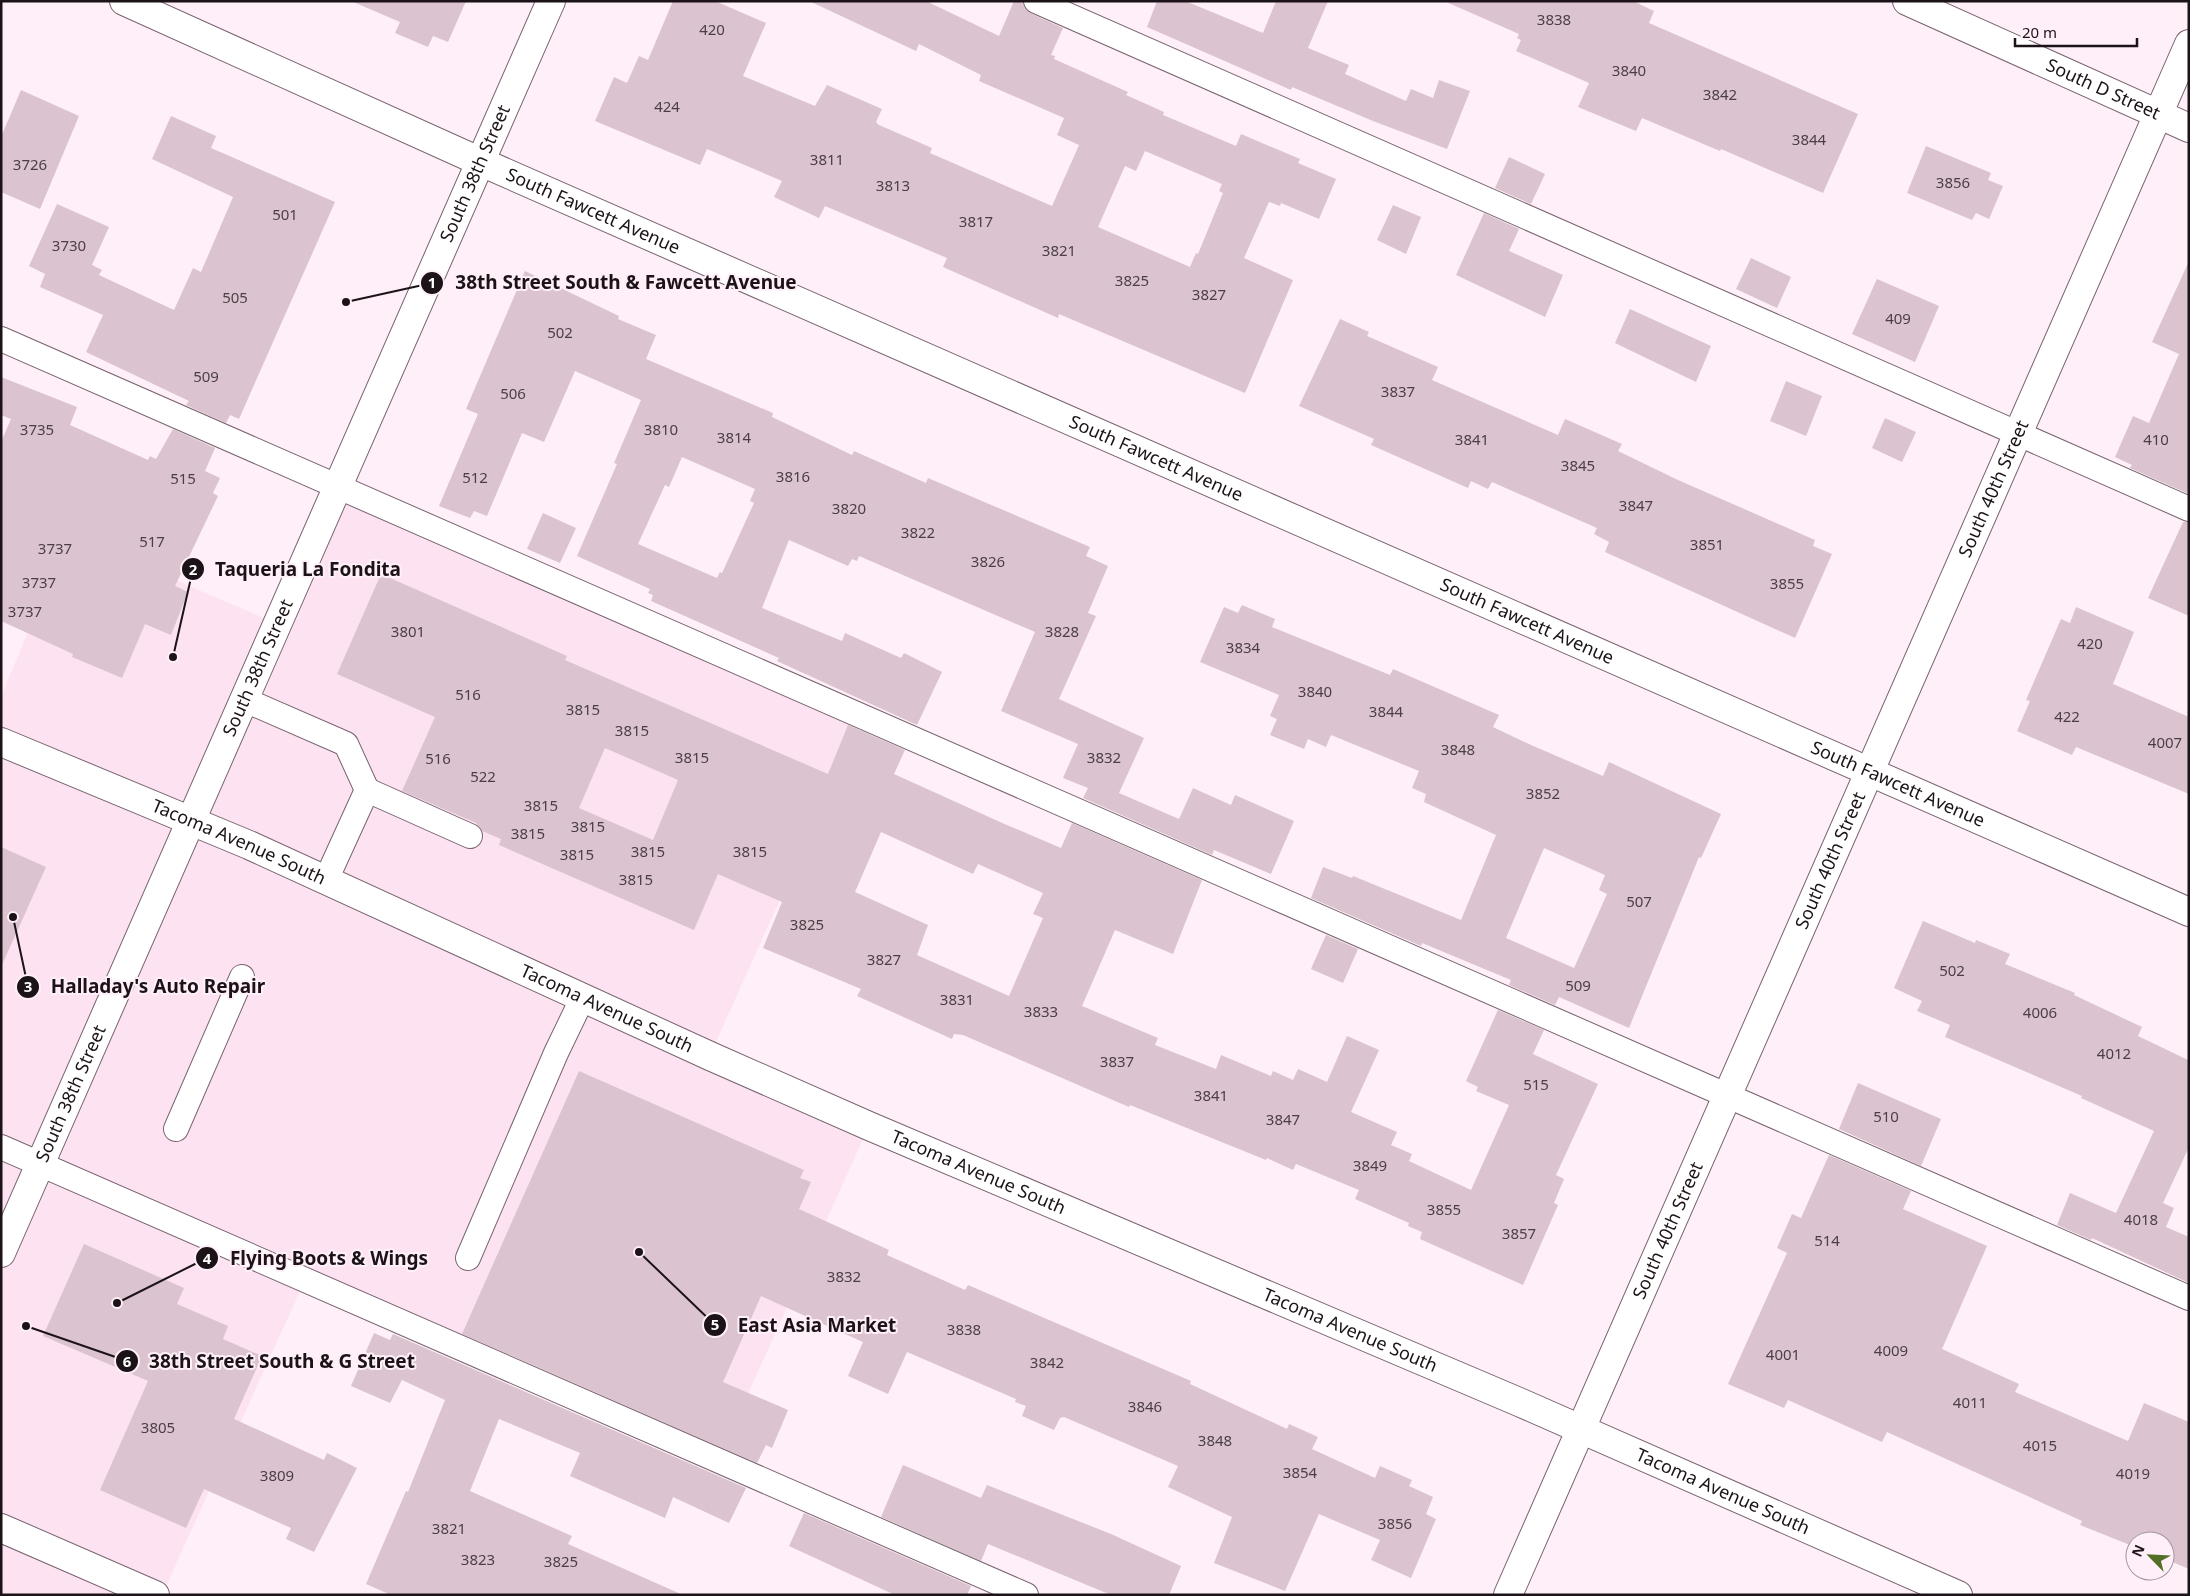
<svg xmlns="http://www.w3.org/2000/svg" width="2190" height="1596" font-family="'Noto Sans',sans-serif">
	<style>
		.built { fill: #fde3f2 }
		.building { fill: #dbc3d0; fill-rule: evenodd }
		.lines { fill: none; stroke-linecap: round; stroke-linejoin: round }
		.lane-casing { stroke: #78636f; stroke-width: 26 }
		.street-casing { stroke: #78636f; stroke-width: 30 }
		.secondary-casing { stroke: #78636f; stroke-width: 30 }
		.primary-casing { stroke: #78636f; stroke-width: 30 }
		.lane { stroke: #fff; stroke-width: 24 }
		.street { stroke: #fff; stroke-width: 28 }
		.secondary { stroke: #fff; stroke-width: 28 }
		.primary { stroke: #fff; stroke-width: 28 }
		.labels { text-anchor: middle; stroke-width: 4; stroke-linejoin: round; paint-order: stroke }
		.number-label { font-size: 15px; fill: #4b3f45 }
		.street-label { font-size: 18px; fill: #1b1317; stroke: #feeff8 }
		.leader { fill: none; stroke: #1b1317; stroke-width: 2 }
		.callout-dot { fill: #1b1317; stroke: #feeff8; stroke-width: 2 }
		.mark-label { font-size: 15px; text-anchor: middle; font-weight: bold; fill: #fff }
		.callout-label { font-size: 19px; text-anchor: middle; font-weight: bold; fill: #1b1317; stroke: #feeff8; stroke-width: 4; stroke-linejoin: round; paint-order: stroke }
	</style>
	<rect width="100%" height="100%" fill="#feeff8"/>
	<polygon class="built" points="339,487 863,716 710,1055 869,1126 718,1460 305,1280 162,1595 1,1595 1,696 70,535 278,624"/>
	<g class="building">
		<polygon points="351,1 466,1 448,42 433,36 428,47 395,33 400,22"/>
		<path d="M673 1H715L766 23 743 76 815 106 827 85 882 109 876 122 879 125 932 148 930 153 1052 206 1079 145 1057 135 1064 118 979 81 981 75 919 44 916 51 809 1H926L999 36 1014 1H1022L1025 9 1030 13 1063 28 1051 55 1055 56 1054 59 1128 92 1126 95 1164 112 1163 115 1236 146 1241 134 1300 159 1298 163 1336 179 1319 219 1281 203 1280 206 1269 202 1244 258 1293 280 1245 393 1059 314 1058 318 943 267 947 258 825 206 819 218 774 197 782 181 707 149 700 165 595 121 614 77 627 83 639 56 648 60ZM1145 151 1222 184 1219 191 1223 193 1198 254 1196 253 1190 267 1098 227 1125 166 1136 171Z"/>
		<polygon points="1157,1 1185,1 1263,33 1276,1 1328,1 1308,48 1349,65 1345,74 1406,101 1411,89 1433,98 1439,80 1470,91 1447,149 1373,121 1292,87 1291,90 1147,27"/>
		<polygon points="1444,1 1633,1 1654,11 1649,23 1858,114 1823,193 1721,149 1720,151 1642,118 1636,131 1578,107 1589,83 1516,51 1521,40 1517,38 1519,34"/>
		<polygon points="21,90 79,116 40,209 1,192 1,137"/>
		<polygon points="171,116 216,136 211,148 335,202 239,419 230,415 226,423 186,405 189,401 86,352 103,315 40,287 45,274 29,266 57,204 109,227 92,265 102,270 99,275 174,310 193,268 201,272 233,197 152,159"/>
		<polygon points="1926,146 1991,173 1988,180 2003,186 1989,219 1976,213 1972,220 1907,193"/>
		<polygon points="1509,157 1545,174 1531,204 1495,188"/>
		<polygon points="1393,205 1421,217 1406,254 1377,240"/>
		<polygon points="1484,213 1519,229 1509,251 1563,275 1545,317 1456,275"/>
		<polygon points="1751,258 1791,277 1777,308 1736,289"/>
		<polygon points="2189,261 2189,494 2130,468 2132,465 2115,457 2133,416 2149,423 2179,354 2152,342"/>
		<path d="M525 271 619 316 618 319 656 335 646 359 773 413 772 417 852 455 854 451 926 483 928 478 1090 547 1086 556 1108 566 1088 613 1096 616 1059 699 1144 738 1119 793 1179 819 1193 788 1231 805 1235 795 1294 821 1271 874 1214 850 1212 855 1083 798 1088 788 1063 778 1078 744 1001 711 1035 632 859 556 857 561 852 559 848 566 789 540 762 608 842 641 845 633 901 658 904 653 942 672 917 725 777 661 779 658 651 601 653 595 648 593 650 589 577 556 617 464 614 463 641 400 575 371 544 442 522 433 487 516 474 511 470 518 439 506 478 414 466 409ZM682 457 755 489 750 501 754 503 722 573 720 572 717 578 638 544 665 485 669 487Z"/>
		<polygon points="1877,279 1939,306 1915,362 1852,334"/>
		<polygon points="1630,309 1711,346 1696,382 1615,343"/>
		<polygon points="1340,319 1369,332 1367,336 1438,367 1432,380 1558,435 1565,419 1622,444 1618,451 1678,480 1815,540 1813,546 1832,554 1795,638 1605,552 1609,542 1594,534 1597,528 1492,482 1488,489 1471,481 1468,488 1371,445 1374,439 1299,406"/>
		<polygon points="1,377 77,407 70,425 148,460 150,456 156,459 173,429 215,448 205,471 220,478 213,493 218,496 175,586 188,592 171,635 145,624 122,678 72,657 73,654 1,621 1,442 11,419 1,415"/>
		<polygon points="1786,381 1822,396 1806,436 1770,421"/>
		<polygon points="1885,418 1916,432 1902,462 1872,448"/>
		<polygon points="543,513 576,528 560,563 527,549"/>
		<polygon points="2183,522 2189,522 2189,616 2148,598"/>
		<path d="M381 574 567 656 565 660 828 774 848 725 905 750 894 774 1000 822 1061 848 1072 823 1202 880 1173 954 1115 930 1082 1006 1158 1038 1155 1045 1216 1069 1221 1055 1271 1076 1273 1071 1293 1080 1298 1069 1327 1082 1347 1036 1379 1050 1351 1112 1397 1132 1391 1145 1412 1154 1409 1161 1471 1190 1509 1105 1476 1091 1478 1087 1466 1081 1498 1010 1544 1030 1533 1054 1598 1084 1556 1175 1564 1179 1554 1203 1558 1205 1523 1285 1420 1239 1422 1232 1408 1226 1409 1223 1355 1199 1359 1190 1296 1164 1293 1170 1267 1158 1266 1160 1130 1105 1129 1107 963 1035 954 1034 952 1039 857 996 861 989 763 948 782 902 718 874 694 930 499 845 501 839 482 831 476 823 402 791 435 717 337 674ZM605 748 678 780 653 840 579 808ZM881 832 973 874 978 864 1043 893 1033 914 1043 918 1009 996 917 955 928 925 855 892Z"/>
		<path d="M1242 605 1275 619 1272 627 1390 675 1393 669 1499 715 1493 727 1531 745 1603 776 1609 762 1721 814 1701 858 1699 857 1629 1028 1559 997 1555 1005 1509 985 1511 980 1422 943 1421 946 1311 898 1323 867 1352 878 1353 876 1461 920 1496 835 1424 802 1426 794 1412 788 1419 771 1331 735 1326 747 1308 739 1304 749 1270 735 1277 719 1270 716 1279 695 1200 662 1224 607 1238 613ZM1544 848 1605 875 1599 890 1607 894 1574 968 1506 938Z"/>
		<polygon points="2076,607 2134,632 2113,684 2189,717 2189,794 2076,747 2072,755 2017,731 2030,701 2026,700 2061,619 2070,623"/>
		<polygon points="1,847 46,867 1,967"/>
		<polygon points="1923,921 1975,943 1976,940 2010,954 2005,964 2075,993 2074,995 2142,1027 2138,1036 2188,1060 2189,1057 2189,1147 2163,1203 2174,1208 2166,1227 2189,1237 2189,1283 2092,1238 2091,1240 2057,1225 2070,1193 2116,1213 2154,1131 2081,1098 2082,1096 1945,1037 1950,1025 1917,1011 1922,1001 1894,988"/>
		<polygon points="1326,935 1358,949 1343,983 1311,969"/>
		<polygon points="579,1071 804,1170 800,1178 811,1182 799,1209 889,1250 887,1255 965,1290 968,1285 1191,1381 1190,1384 1287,1429 1289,1424 1318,1437 1312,1449 1375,1478 1380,1466 1412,1480 1409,1486 1433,1497 1426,1514 1436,1519 1411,1578 1371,1560 1380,1540 1319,1514 1285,1591 1214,1563 1232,1517 1168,1487 1178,1466 1064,1417 1060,1418 1054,1430 1022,1416 1026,1406 1015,1402 1016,1399 907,1352 888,1394 848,1376 863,1342 761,1296 723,1382 788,1410 772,1448 766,1445 757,1463 462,1334"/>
		<polygon points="1858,1083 1941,1119 1921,1166 1839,1129"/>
		<polygon points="1829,1155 1911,1191 1903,1209 1987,1246 1942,1349 2019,1384 2015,1392 2128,1441 2144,1403 2189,1422 2189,1569 2165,1559 2165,1541 2135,1541 2135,1547 2080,1525 2082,1521 1887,1432 1882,1442 1788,1400 1784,1408 1728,1384 1787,1253 1777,1248 1792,1214 1801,1218"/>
		<polygon points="84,1244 184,1288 177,1304 228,1326 223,1339 262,1356 234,1419 324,1460 327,1453 357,1468 314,1552 286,1539 291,1528 204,1489 186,1528 100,1490 148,1381 43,1336"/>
		<polygon points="374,1333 390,1340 393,1334 746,1488 729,1523 673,1497 665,1518 570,1476 580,1453 499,1419 470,1491 572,1536 568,1544 683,1595 391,1595 366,1584 406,1491 408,1492 445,1400 402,1380 390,1403 351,1386"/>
		<polygon points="903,1465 981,1498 987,1485 1111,1534 1181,1566 1169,1595 1111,1595 988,1544 981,1561 881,1517"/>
		<polygon points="804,1513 971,1586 967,1595 895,1595 789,1546"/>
	</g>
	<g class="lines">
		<g class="lane-casing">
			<g id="lane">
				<polyline points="1036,1 2189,509"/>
				<polyline points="1,339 2189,1298"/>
				<polyline points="245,700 346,744 367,790 326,880"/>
				<polyline points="367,790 470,836"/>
				<polyline points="176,1129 242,977"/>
				<polyline points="1,1147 1026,1595"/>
				<polyline points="468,1258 556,1053 583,997"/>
			</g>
		</g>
		<g class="street-casing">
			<g id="street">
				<path id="s1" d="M124 1 481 162 2189 912"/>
				<path id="s2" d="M1907 1 2189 128"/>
				<path id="s3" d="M1 742 249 845 710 1056 869 1126 1519 1402 1958 1595"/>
				<path id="s4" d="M1508 1595 2189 44"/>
			</g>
		</g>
		<g class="secondary-casing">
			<polyline id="secondary" points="1,1528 155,1595"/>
		</g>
		<g class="primary-casing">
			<g id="primary">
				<path id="s5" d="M1 1253 551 1"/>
			</g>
		</g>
		<use href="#lane" class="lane"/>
		<use href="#street" class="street"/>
		<use href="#secondary" class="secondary"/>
		<use href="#primary" class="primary"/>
	</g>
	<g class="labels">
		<g class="number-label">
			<text x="1554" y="25">3838</text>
			<text x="712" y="35">420</text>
			<text x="1629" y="76">3840</text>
			<text x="1720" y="100">3842</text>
			<text x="667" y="112">424</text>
			<text x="1809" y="145">3844</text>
			<text x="827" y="165">3811</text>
			<text x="30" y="170">3726</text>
			<text x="1953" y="188">3856</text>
			<text x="893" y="191">3813</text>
			<text x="285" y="220">501</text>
			<text x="976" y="227">3817</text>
			<text x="69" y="251">3730</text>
			<text x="1059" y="256">3821</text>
			<text x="1132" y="286">3825</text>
			<text x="1209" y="300">3827</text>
			<text x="235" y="303">505</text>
			<text x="1898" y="324">409</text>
			<text x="560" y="338">502</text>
			<text x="206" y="382">509</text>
			<text x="1398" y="397">3837</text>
			<text x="513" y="399">506</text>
			<text x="37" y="435">3735</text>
			<text x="661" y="435">3810</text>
			<text x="734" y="443">3814</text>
			<text x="1472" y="445">3841</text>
			<text x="2156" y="445">410</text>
			<text x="1578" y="471">3845</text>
			<text x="793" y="482">3816</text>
			<text x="475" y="483">512</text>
			<text x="183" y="484">515</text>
			<text x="1636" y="511">3847</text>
			<text x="849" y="514">3820</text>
			<text x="918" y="538">3822</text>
			<text x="152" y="547">517</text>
			<text x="1707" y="550">3851</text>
			<text x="55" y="554">3737</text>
			<text x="988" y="567">3826</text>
			<text x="39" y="588">3737</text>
			<text x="1787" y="589">3855</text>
			<text x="25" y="617">3737</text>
			<text x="408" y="637">3801</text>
			<text x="1062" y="637">3828</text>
			<text x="2090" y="649">420</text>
			<text x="1243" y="653">3834</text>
			<text x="1315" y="697">3840</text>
			<text x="468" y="700">516</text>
			<text x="583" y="715">3815</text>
			<text x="1386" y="717">3844</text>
			<text x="2067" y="722">422</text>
			<text x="632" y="736">3815</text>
			<text x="2165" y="748">4007</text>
			<text x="1458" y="755">3848</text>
			<text x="692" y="763">3815</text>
			<text x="1104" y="763">3832</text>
			<text x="438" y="764">516</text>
			<text x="483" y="782">522</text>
			<text x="1543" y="799">3852</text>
			<text x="541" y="811">3815</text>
			<text x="588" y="832">3815</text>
			<text x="528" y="839">3815</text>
			<text x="648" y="857">3815</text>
			<text x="750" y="857">3815</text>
			<text x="577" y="860">3815</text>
			<text x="636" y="885">3815</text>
			<text x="1639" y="907">507</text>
			<text x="807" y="930">3825</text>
			<text x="884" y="965">3827</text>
			<text x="1952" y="976">502</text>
			<text x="1578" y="991">509</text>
			<text x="957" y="1005">3831</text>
			<text x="1041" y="1017">3833</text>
			<text x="2040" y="1018">4006</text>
			<text x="2114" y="1059">4012</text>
			<text x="1117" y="1067">3837</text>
			<text x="1536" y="1090">515</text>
			<text x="1211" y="1101">3841</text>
			<text x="1886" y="1122">510</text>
			<text x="1283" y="1125">3847</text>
			<text x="1370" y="1171">3849</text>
			<text x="1444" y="1215">3855</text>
			<text x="2141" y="1225">4018</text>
			<text x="1519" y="1239">3857</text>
			<text x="1827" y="1246">514</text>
			<text x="844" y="1282">3832</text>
			<text x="964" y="1335">3838</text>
			<text x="1891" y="1356">4009</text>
			<text x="1783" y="1360">4001</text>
			<text x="1047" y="1368">3842</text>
			<text x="1970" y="1408">4011</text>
			<text x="1145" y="1412">3846</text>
			<text x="158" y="1433">3805</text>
			<text x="1215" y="1446">3848</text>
			<text x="2040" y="1451">4015</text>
			<text x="1300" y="1478">3854</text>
			<text x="2133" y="1479">4019</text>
			<text x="277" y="1481">3809</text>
			<text x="1395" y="1529">3856</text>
			<text x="449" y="1534">3821</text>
			<text x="478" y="1565">3823</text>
			<text x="561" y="1567">3825</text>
		</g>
		<g class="street-label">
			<text dy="6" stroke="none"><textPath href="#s2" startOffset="215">South D Street</textPath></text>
			<text dy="6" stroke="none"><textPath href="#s5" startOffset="1179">South 38th Street</textPath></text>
			<text dy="6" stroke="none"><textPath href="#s1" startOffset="514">South Fawcett Avenue</textPath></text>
			<text dy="6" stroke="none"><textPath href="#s1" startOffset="1129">South Fawcett Avenue</textPath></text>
			<text dy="6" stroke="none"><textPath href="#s4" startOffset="1208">South 40th Street</textPath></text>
			<text dy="6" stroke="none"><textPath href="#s1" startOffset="1534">South Fawcett Avenue</textPath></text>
			<text dy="6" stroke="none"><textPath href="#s5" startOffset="639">South 38th Street</textPath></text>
			<text dy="6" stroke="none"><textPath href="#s1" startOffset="1939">South Fawcett Avenue</textPath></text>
			<text dy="6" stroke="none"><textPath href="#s3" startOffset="258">Tacoma Avenue South</textPath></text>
			<text dy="6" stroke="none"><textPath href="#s4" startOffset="802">South 40th Street</textPath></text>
			<text dy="6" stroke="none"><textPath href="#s3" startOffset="662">Tacoma Avenue South</textPath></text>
			<text dy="6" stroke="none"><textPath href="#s5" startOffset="174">South 38th Street</textPath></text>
			<text dy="6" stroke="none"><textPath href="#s3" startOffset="1068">Tacoma Avenue South</textPath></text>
			<text dy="6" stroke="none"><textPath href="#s4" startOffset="398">South 40th Street</textPath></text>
			<text dy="6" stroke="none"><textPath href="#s3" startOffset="1472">Tacoma Avenue South</textPath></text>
			<text dy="6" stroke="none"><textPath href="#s3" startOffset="1878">Tacoma Avenue South</textPath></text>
		</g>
	</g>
	<path class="leader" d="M346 302L432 283M173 657L193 569M13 917L28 987M117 1303L207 1258M639 1252L715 1325M26 1326L127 1361"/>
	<g class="callout-dot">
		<circle cx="346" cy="302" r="5"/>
		<circle cx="173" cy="657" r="5"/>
		<circle cx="13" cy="917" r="5"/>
		<circle cx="117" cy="1303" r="5"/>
		<circle cx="639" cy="1252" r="5"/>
		<circle cx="26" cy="1326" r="5"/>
		<circle cx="432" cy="283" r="12"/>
		<circle cx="193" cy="569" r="12"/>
		<circle cx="28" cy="987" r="12"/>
		<circle cx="207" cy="1258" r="12"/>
		<circle cx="715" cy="1325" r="12"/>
		<circle cx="127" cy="1361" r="12"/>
	</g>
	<g class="mark-label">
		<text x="432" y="288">1</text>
		<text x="193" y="575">2</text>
		<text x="28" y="992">3</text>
		<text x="207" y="1264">4</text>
		<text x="715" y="1330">5</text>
		<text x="127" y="1367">6</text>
	</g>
	<g class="callout-label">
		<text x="626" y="289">38th Street South &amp; Fawcett Avenue</text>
		<text x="308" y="576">Taqueria La Fondita</text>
		<text x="158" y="993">Halladay's Auto Repair</text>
		<text x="329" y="1265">Flying Boots &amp; Wings</text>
		<text x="817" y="1332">East Asia Market</text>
		<text x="282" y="1368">38th Street South &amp; G Street</text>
	</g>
	<rect width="2190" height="1596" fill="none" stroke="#1b1317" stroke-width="5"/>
	<g transform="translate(2150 1556) rotate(294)"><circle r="24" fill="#feeff8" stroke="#a3979e"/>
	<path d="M0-4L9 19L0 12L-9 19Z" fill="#527025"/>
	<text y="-8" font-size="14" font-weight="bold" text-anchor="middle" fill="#1b1317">N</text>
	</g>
	<path d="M2015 38v8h122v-8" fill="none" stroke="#1b1317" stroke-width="2.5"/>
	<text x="2022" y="38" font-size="15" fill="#1b1317" stroke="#feeff8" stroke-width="4" paint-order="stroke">20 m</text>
</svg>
